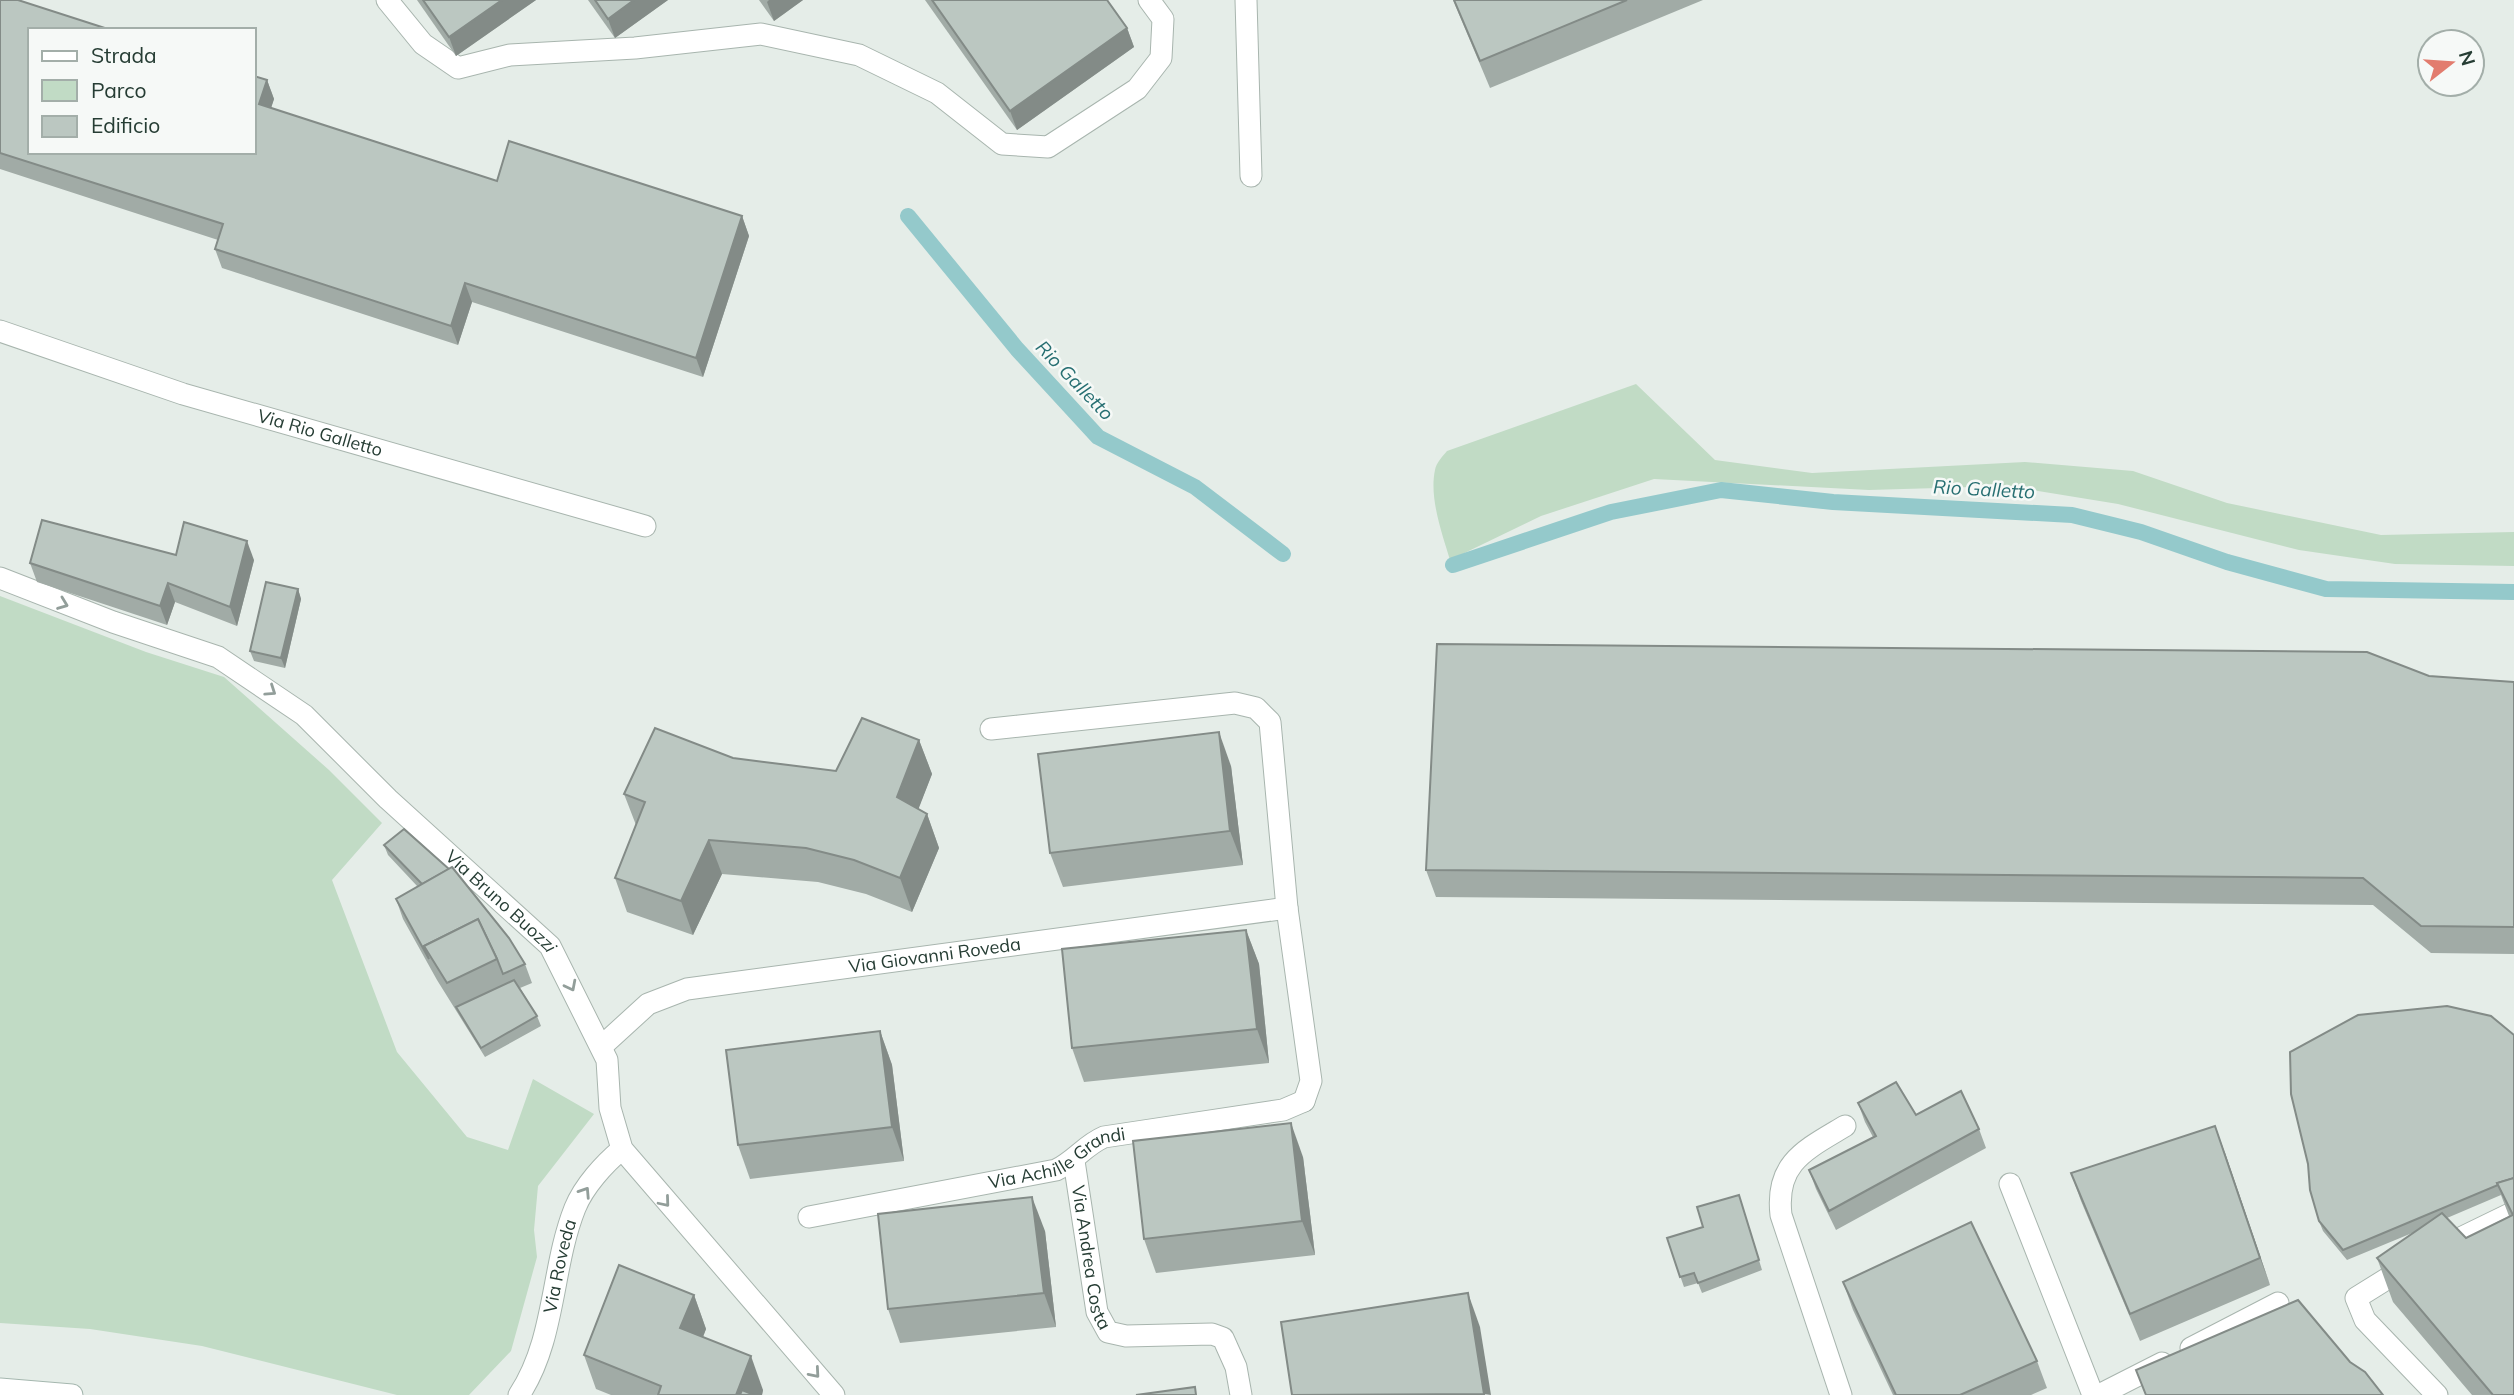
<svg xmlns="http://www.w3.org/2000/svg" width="2514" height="1395" font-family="Mulish,sans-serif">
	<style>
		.green { fill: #c1dbc5 }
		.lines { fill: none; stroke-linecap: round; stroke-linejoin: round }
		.stream { stroke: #94c9cb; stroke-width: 16 }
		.lane-casing { stroke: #a8b5ae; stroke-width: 23 }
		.street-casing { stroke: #a8b5ae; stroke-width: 23 }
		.secondary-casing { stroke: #a5b7af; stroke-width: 23 }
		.lane { stroke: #fff; stroke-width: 21 }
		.street { stroke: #fff; stroke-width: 21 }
		.secondary { stroke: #fff; stroke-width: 21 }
		.wall { fill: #a1aba6; fill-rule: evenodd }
		.shaded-wall { fill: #838b87 }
		.building { fill: #bbc7c1; stroke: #838b87; stroke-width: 2 }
		.oneway { stroke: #929e9a }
		.labels { text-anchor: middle; stroke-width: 5; stroke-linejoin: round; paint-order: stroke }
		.street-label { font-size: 18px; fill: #263d34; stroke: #f6f9f7 }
		.water-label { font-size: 19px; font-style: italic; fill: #276f72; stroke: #f6f9f7 }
	</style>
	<rect width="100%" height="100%" fill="#e5ede8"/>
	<g class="green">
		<path d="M1636 384 1715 460 1812 473 2025 462 2133 471 2227 503 2381 535 2514 532V566L2395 564 2299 550 2118 504 2007 486 1869 490 1654 479 1541 516 1450 560C1442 533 1429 498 1435 470 1436 463 1443 456 1447 451Z"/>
		<polygon points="0,596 146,652 224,677 329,770 382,823 332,880 397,1052 467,1137 508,1150 533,1079 594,1114 538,1186 534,1230 537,1257 511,1351 469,1395 397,1395 202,1346 90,1329 0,1323"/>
	</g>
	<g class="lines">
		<g class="stream">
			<polyline points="908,216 1017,349 1098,437 1195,487 1283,554"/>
			<polyline points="1453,565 1611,512 1721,490 1833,502 2072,515 2141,532 2227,562 2326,589 2514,592"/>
		</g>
		<g class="lane-casing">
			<g id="lane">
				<polyline points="387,0 423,44 458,68 510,55 635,48 761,34 859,55 937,93 1002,144 1048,147 1137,89 1161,58 1163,19 1149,0"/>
				<polyline points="991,729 1235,703 1256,708 1270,722 1287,908 1311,1081 1304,1101"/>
				<polyline points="2010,1184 2093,1395"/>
				<polyline points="2191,1348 2278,1303"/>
				<path d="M1841 1395 1781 1215C1775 1163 1805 1150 1845 1126"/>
				<polyline points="2099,1395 2162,1363"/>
			</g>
		</g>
		<g class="street-casing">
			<g id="street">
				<polyline points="1246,0 1251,176"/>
				<path id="s1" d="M0 331 183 394 645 526"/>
				<path id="s2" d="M0 578 113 622 218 657 304 715 388 799 550 946 607 1060 610 1108 622 1149 834 1395"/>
				<path id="s3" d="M602 1046 648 1004 687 989 1287 908"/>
				<path id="s4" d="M1074 1161 1097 1312 1108 1332 1126 1336 1212 1334 1223 1338 1236 1367 1241 1395"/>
				<path id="s5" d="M809 1217 1056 1170C1075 1161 1085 1145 1104 1137L1283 1110 1304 1101"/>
				<polyline points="2440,1248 2514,1212"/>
				<polyline points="2409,1265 2356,1298 2365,1320 2437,1395"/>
				<path id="s6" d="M519 1395C556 1339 551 1268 575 1208 584 1186 604 1164 622 1149"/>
			</g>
		</g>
		<g class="secondary-casing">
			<polyline id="secondary" points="0,1389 72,1395"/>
		</g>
		<use href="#lane" class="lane"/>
		<use href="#street" class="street"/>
		<use href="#secondary" class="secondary"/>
	</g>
	<g class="wall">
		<polygon points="0,0 267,80 274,99 271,108 497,181 742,216 749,236 703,377 472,302 458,345 222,268 215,249 218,240 0,169"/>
		<polygon points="417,0 536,0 456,56"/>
		<polygon points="588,0 668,0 615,38"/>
		<polygon points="759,0 803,0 774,21"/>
		<polygon points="925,0 1107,0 1127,28 1134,47 1017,130"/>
		<polygon points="1453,0 1703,0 1490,88"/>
		<polygon points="176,555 254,560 237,626 175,602 167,625 37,582 30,563"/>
		<polygon points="298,589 301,599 285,668 254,661 250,651"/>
		<polygon points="2429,676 2514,682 2514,954 2431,953 2373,905 1436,897 1426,870"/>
		<polygon points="919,740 932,774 918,809 927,814 939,848 912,912 866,894 818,882 722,874 693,935 627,912 615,878 636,825 624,794 733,758 836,771"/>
		<polygon points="1231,766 1243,865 1063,887 1050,853"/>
		<polygon points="384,845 525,964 532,983 520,988 537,1016 541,1026 485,1057 437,980 403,919 396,899 418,887 388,855"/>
		<polygon points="1246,930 1259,964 1269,1063 1084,1082 1072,1048"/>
		<polygon points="880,1031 892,1065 904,1161 750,1179 738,1145"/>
		<path d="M2514 1035V1395H2472L2393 1302 2377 1258 2417 1231 2347 1260 2323 1231 2319 1221 2308 1164ZM2501 1195 2509 1216 2466 1238 2447 1218Z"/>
		<polygon points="1858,1103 1979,1129 1986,1148 1836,1230 1816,1189 1809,1170 1873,1137 1865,1122"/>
		<polygon points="2225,1153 2270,1285 2140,1341 2081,1201 2071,1173"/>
		<polygon points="1303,1157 1315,1255 1156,1273 1144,1239"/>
		<polygon points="1739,1195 1762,1270 1702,1293 1698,1283 1684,1287 1667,1238 1703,1227"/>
		<polygon points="1045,1231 1056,1327 900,1343 888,1309"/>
		<polygon points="1843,1282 2037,1361 2047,1388 2031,1395 1893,1395 1853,1310"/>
		<polygon points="694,1295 706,1329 703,1337 763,1390 762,1395 611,1395 596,1389 584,1355"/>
	</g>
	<g class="shaded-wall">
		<polygon points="502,0 536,0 456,56 449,37"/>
		<polygon points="634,0 668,0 615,38 608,19"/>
		<polygon points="769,0 803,0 774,21 767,2"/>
		<polygon points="1127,28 1134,47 1017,130 1010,111"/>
		<polygon points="267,80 274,99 266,123 259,104"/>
		<polygon points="742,216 749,236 703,377 696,358"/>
		<polygon points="465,283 472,302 458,345 451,326"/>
		<polygon points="247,541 254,560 237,626 230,607"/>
		<polygon points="168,583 175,602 167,625 160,606"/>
		<polygon points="298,589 301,599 285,668 281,658"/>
		<polygon points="1219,732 1231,766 1243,865 1230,831"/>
		<polygon points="919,740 932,774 910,831 897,797"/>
		<polygon points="927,814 939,848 912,912 900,878"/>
		<polygon points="709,840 722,874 693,935 681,901"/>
		<polygon points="1246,930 1259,964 1269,1063 1257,1029"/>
		<polygon points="880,1031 892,1065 904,1161 892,1127"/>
		<polygon points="1291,1123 1303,1157 1315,1255 1302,1221"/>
		<polygon points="2215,1126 2225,1153 2270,1285 2260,1258"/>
		<polygon points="1032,1197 1045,1231 1056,1327 1044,1293"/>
		<polygon points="1468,1293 1480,1327 1491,1395 1484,1394"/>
		<polygon points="694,1295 706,1329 693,1362 680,1328"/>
		<polygon points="751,1356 763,1390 762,1395 736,1395"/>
	</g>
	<g class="building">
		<polygon points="0,0 18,0 111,30 30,30 30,152 254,152 254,76 267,80 259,104 497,181 509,141 742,216 696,358 465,283 451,326 215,249 223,224 0,153"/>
		<polygon points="423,0 502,0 449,37"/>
		<polygon points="595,0 634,0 608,19"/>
		<polygon points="932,0 1107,0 1127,28 1010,111"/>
		<polygon points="1454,0 1627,0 1480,61"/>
		<polygon points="42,520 176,555 184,522 247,541 230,607 168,583 160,606 30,563"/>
		<polygon points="266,582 298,589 281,658 250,651"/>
		<polygon points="1437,644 2367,652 2429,676 2514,682 2514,927 2421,926 2363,878 1426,870"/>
		<polygon points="862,718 919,740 897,797 927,814 900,878 854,860 806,848 709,840 681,901 615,878 645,802 624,794 655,728 733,758 836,771"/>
		<polygon points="1219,732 1230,831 1050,853 1038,754"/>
		<polygon points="404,829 449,869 422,884 384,845"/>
		<polygon points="452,867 509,938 525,964 503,974 497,959 478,919 424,946 429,959 396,899"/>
		<polygon points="478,919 497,959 447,983 424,946"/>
		<polygon points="1246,930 1257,1029 1072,1048 1062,949"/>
		<polygon points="514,980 537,1016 481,1048 456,1007"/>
		<polygon points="2447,1006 2491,1016 2514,1035 2514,1178 2497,1183 2498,1185 2343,1250 2319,1221 2310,1190 2308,1164 2291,1094 2290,1052 2358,1015"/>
		<polygon points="880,1031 892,1127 738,1145 726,1050"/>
		<polygon points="1896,1082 1916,1115 1961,1091 1979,1129 1829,1211 1809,1170 1876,1136 1858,1103"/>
		<polygon points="1291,1123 1302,1221 1144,1239 1133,1141"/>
		<polygon points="2215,1126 2260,1258 2130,1314 2071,1173"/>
		<polygon points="2514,1178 2514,1395 2493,1395 2377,1258 2442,1213 2466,1238 2513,1215 2497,1183"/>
		<polygon points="1739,1195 1759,1260 1698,1283 1694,1273 1680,1277 1667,1238 1703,1227 1697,1207"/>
		<polygon points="1032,1197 1044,1293 888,1309 878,1214"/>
		<polygon points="1971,1222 2037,1361 1960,1395 1896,1395 1843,1282"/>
		<polygon points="619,1265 694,1295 680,1328 751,1356 736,1395 658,1395 661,1386 584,1355"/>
		<polygon points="1468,1293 1484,1394 1292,1395 1281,1322"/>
		<polygon points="2298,1300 2350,1362 2365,1372 2383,1395 2146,1395 2136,1370"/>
		<polygon points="1195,1387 1196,1395 1136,1395"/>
		<polygon points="742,1390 754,1395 740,1395"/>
	</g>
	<defs><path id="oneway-chevron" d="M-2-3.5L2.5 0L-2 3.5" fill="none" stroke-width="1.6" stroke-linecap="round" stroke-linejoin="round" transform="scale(1.75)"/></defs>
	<g class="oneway">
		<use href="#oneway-chevron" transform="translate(63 604) rotate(21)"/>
		<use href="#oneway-chevron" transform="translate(271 691) rotate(34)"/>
		<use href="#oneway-chevron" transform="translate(571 986) rotate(63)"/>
		<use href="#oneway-chevron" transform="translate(585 1192) rotate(-57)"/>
		<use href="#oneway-chevron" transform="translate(665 1202) rotate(50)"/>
		<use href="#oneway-chevron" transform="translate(815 1373) rotate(49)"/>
	</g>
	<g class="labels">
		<g class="street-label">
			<text dy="6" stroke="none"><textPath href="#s1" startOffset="336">Via Rio Galletto</textPath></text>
			<text dy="6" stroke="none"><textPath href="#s2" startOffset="607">Via Bruno Buozzi</textPath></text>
			<text dy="6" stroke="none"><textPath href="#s3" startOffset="354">Via Giovanni Roveda</textPath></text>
			<text dy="6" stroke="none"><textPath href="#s5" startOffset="257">Via Achille Grandi</textPath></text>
			<text dy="6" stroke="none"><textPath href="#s4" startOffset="98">Via Andrea Costa</textPath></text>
			<text dy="6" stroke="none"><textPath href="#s6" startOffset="136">Via Roveda</textPath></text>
		</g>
		<g class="water-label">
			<text transform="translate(1075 380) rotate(46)" y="7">Rio Galletto</text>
			<text transform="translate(1984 489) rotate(3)" y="7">Rio Galletto</text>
		</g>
	</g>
	<rect x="28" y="28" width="228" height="126" fill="#f6f9f7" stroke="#a3aea9" stroke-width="2"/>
	<rect x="42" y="51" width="35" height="10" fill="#ffffff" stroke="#a3aea9" stroke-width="2"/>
	<text x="91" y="63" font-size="21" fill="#263d34">Strada</text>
	<rect x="42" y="80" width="35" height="21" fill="#c1dbc5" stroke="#a3aea9" stroke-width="2"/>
	<text x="91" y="98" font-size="21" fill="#263d34">Parco</text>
	<rect x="42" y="116" width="35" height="21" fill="#bbc7c1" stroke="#a3aea9" stroke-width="2"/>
	<text x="91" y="133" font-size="21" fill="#263d34">Edificio</text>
	<g transform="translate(2451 63) rotate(73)"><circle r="33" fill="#f6f9f7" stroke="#a3aea9" stroke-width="2"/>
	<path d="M0-5L12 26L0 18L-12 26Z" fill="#e27c6e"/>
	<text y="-10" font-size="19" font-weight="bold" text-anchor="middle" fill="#263d34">N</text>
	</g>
</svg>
